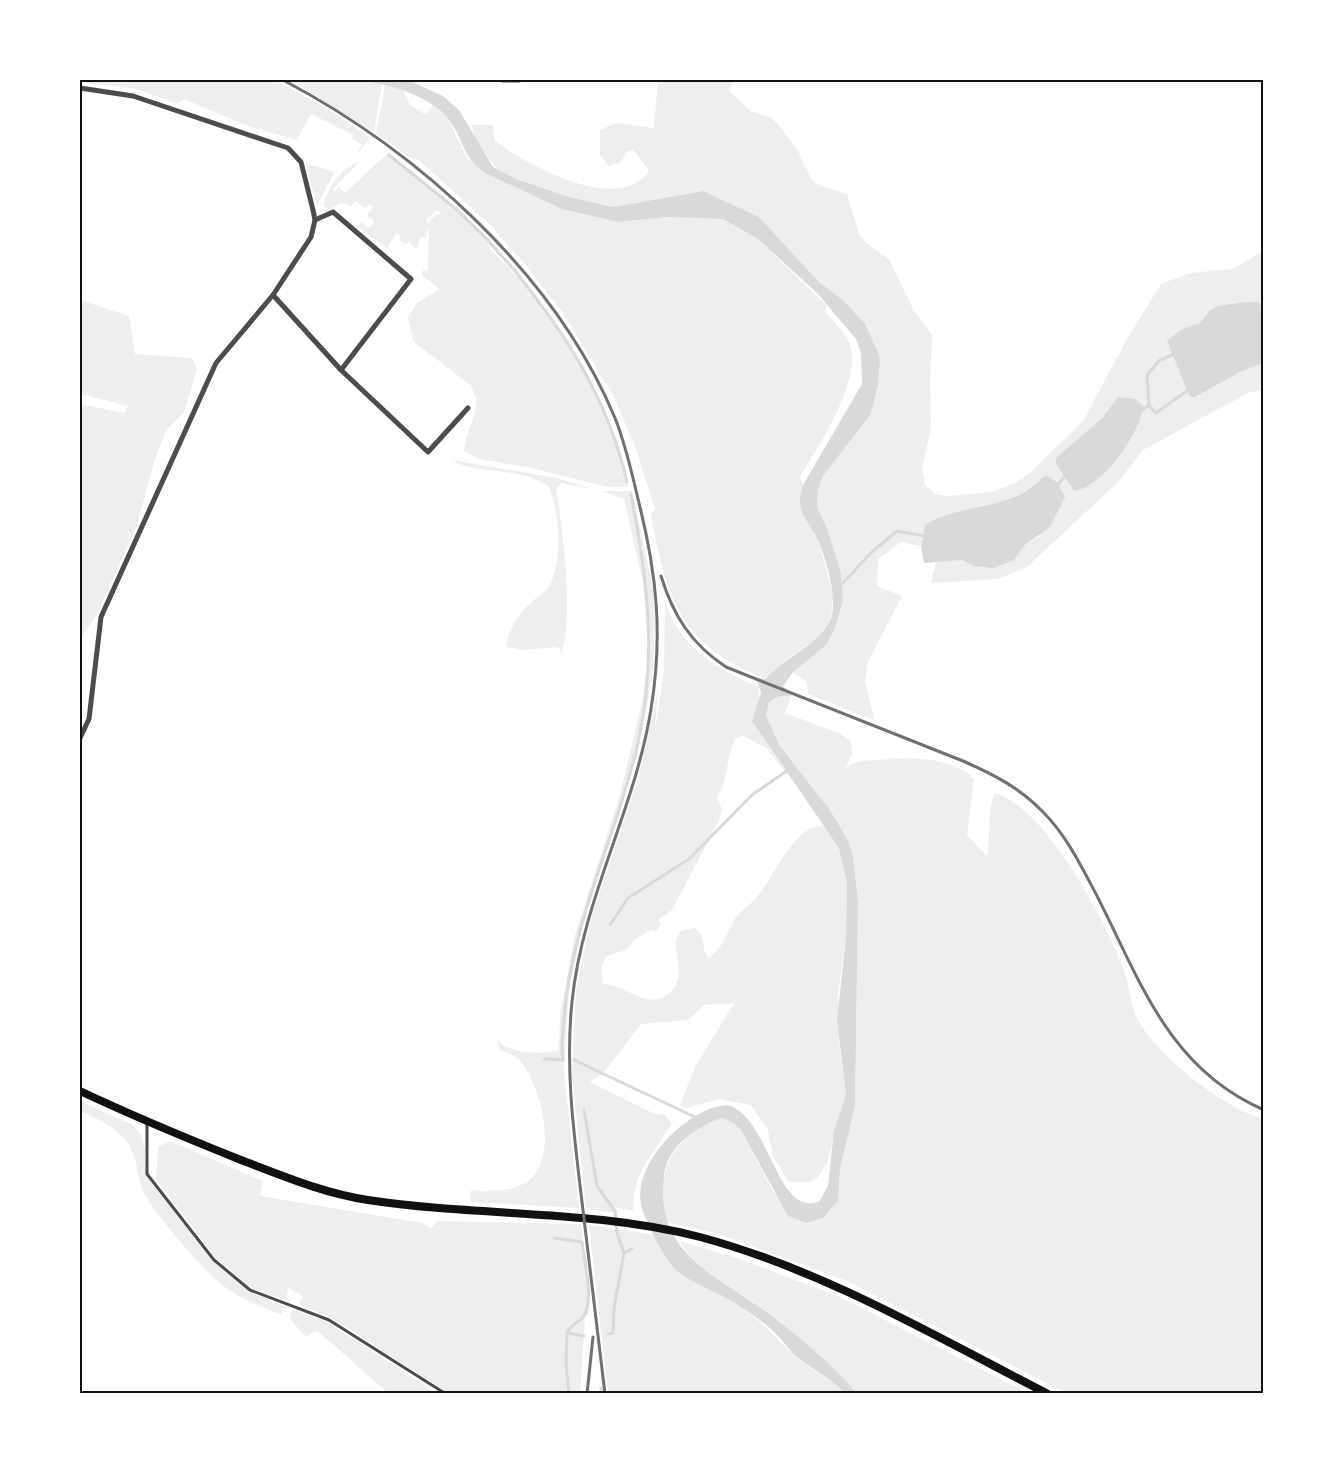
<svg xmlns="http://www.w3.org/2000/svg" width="1343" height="1473" font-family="Montserrat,sans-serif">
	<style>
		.green { fill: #eee; fill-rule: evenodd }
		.water { fill: #d9d9d9 }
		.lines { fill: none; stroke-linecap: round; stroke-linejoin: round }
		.stream { stroke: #d9d9d9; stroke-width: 3 }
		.service { stroke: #4c4c4c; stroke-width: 3 }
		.minor { stroke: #4c4c4c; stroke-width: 5 }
		.primary { stroke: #111; stroke-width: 8 }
		.rail { stroke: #707070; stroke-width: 3 }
		.neatline { fill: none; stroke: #111; stroke-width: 2 }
	</style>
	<rect width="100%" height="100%" fill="#fff"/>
	<g class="green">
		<polygon points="80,80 274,80 330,110 370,138 354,159 362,145 352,138 353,135 311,114 297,140 248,126 184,99 177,104 136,89 80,82"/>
		<polygon points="291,80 362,80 382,84 374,132"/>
		<path d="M658 80H734L729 91 749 110 771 118 779 125 797 149 812 180 821 186 847 194 859 234 866 243 889 259 914 311 932 335 930 381 931 427 922 470 925 485 935 494 947 496 991 492 1015 483 1031 472 1083 421 1127 339 1161 284 1190 273 1233 269 1263 251V307L1257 302H1246L1209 311 1200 323 1182 329 1195 397 1242 371 1263 363V390L1248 393 1143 450 1119 481 1027 567 998 579 931 583 936 562 963 560 983 568 1014 560 1025 545 1040 536 1036 485 1006 502 942 516 922 534 921 546 901 542 878 559 877 586 902 596 868 662 865 680 874 720 808 694 807 682 793 672 802 664 843 601 841 573 828 531 817 507 818 489 823 476 871 414 878 385 843 300 819 282 759 217 703 191 613 207 569 197 519 180 496 168 474 138 472 125H493L494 140C524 164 621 217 649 170L633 150 627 152 621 162 609 166 600 155V130L616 123 654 128ZM1118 397 1137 427C1124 456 1098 472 1074 491L1056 465V458L1102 418Z"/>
		<path d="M385 85 403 90 410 105 426 115 433 105 448 119 467 158 485 173 562 209 618 222 668 217 723 219 758 239 827 306 825 312C834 321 845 333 850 345 862 382 818 446 800 477L803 485 800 503 819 542 833 595 831 619 817 639 786 659 766 679C681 646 666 599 651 514L655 509 636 449 614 397 563 313 529 269 490 225 419 160 409 157 376 133Z"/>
		<path d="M387 154C424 180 459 210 490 243L488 246C499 259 509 267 521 281 571 343 610 409 628 487H607L527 467 479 459 464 451C465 427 486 408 470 385L413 341 408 317 417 303 439 289 422 275 423 270 428 272 429 220 442 212 435 211 426 221 429 224 426 238 420 237 417 249 408 242 406 244 399 240 401 236 396 233 387 249 357 226 361 222 369 228 374 222 367 215 373 207 369 204 365 208 355 201 351 206 341 203 330 209 324 206C327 186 343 167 360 161L333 189 335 191 339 187 345 193Z"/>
		<polygon points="305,163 335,172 317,205"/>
		<polygon points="80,300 129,316 135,354 192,358 197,369 184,412 167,429 155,459 137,525 96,616 80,639 80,404 125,413 128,406 80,394"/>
		<path d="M452 460 557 478 596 490 562 483 556 488C563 532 574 614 561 655L560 649 556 647 523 650 506 647C507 630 521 611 534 600 539 595 544 594 548 588 564 562 560 513 549 487 523 466 473 475 452 460Z"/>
		<path d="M602 491H632L653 589 655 613 653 672 638 752 587 905 569 990 564 1072 579 1208 471 1202 470 1191C490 1191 510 1193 528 1181 560 1158 541 1081 517 1058 513 1055 505 1052 500 1050L497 1040C511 1054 541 1055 559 1050L560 1014 575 935 620 795 642 702 649 653 643 582 624 499Z"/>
		<path d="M665 601C678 645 718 671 758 686L760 700 752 721 792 780 766 748 744 736 736 738C725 756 730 776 717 798L722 809 719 821 672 910 658 920 661 924 656 931 652 930 635 939 626 950 606 956 601 968 603 984C626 984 655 1018 675 986 687 967 667 948 681 931L695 928C707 936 700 949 709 958 723 948 726 934 734 920 739 912 751 904 757 897 775 876 794 823 825 826L840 848 847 883 846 937 838 994 839 1044 846 1095 827 1163 818 1177 810 1182H789L773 1156 768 1130 751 1105 719 1099 687 1108 680 1105 695 1067 734 1003 704 1005 688 1020 641 1024 605 1071 590 1082 655 1114 665 1115 672 1123C654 1155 632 1171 633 1211L614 1207 613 1213 586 1209 572 1075 576 991 591 918 638 779 658 691 655 729 664 672Z"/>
		<path d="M792 695 785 713 841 734 851 742 852 754 845 769 851 764 861 761C898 759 945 751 974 779L967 835 987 856C991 837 987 809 995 793 1047 809 1105 920 1124 970 1130 986 1130 1007 1139 1022 1161 1059 1223 1107 1263 1119V1393H1066L847 1281 719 1234 667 1222C654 1171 672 1136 722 1118L734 1123 741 1130 774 1193 807 1223 823 1218 838 1201 840 1169 855 1106 858 902 853 857 847 839 830 810 779 745 766 715 769 702 778 697Z"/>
		<path d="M80 1101 131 1124 140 1133 145 1149 146 1176 212 1261 249 1292 284 1306 281 1315C261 1306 237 1298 220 1283 199 1265 163 1223 148 1200 137 1183 140 1173 134 1156 126 1131 102 1121 80 1111Z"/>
		<polygon points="170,1141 263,1181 260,1196 422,1223 432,1228 437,1221 581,1224 590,1299 588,1315 585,1316 580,1393 448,1393 332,1318 299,1304 303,1296 288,1288 286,1300 253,1289 215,1257 156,1179 158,1147"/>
		<path d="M589 1225 655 1235C677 1283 704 1281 744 1309 766 1324 781 1346 801 1361 816 1372 833 1380 845 1393H608Z"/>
		<path d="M679 1241 737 1258 840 1297 1028 1393H856C838 1367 780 1321 753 1302 725 1284 697 1270 679 1241Z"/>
		<polygon points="292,1309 327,1322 436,1393 388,1393 319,1332 314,1331 306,1337 290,1319"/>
	</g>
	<g class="water">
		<path d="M362 80H408L443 96 459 110 493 167 519 180 569 197 613 207 703 191 759 217 819 282 843 300 865 324 880 357 878 385 871 414 823 476 818 489 817 507 828 531 841 573 843 601 835 628 826 645 793 672 783 686 792 695 778 697 769 702 766 715 779 745 830 810 847 839 853 856 858 902 855 1106 840 1169 838 1201 823 1218 807 1223 788 1216 741 1130 734 1123 722 1118C696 1127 667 1146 664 1176 654 1252 714 1274 765 1311 789 1328 840 1370 856 1393H845C833 1380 817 1372 802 1361 793 1355 787 1346 780 1338 767 1324 749 1312 733 1302 718 1292 685 1280 674 1268 662 1254 653 1234 645 1217 625 1175 672 1125 707 1110 716 1107 725 1103 733 1107 766 1123 776 1197 806 1203 809 1204 815 1202 819 1202L828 1186 834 1131 846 1095 837 1020 846 937 847 883 839 848 752 721 761 693 756 678 766 679C785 656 815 648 830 621 839 603 826 558 818 540 813 529 801 516 800 503 799 498 802 490 803 485L862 384 861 353 856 339 817 293 758 239 723 219 668 217 618 222 562 209 485 173C459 153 466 142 449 120 429 94 391 86 362 80Z"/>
		<polygon points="1246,302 1258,302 1263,307 1263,363 1242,371 1195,397 1190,397 1167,341 1182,329 1200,323 1209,311 1217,306"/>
		<path d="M1118 397 1135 399 1143 406C1141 433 1102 488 1074 491L1056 464V458L1102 418Z"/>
		<path d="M1045 475 1057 482 1065 497 1050 527 1025 545 1014 560 993 568 973 566 963 560 924 563 921 546 925 525C965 500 1008 515 1045 475Z"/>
	</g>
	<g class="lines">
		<g class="stream">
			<polyline points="389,155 456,209 489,241"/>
			<polyline points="490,243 518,274"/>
			<path d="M518 275C569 338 609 403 627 482"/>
			<polyline points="1149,405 1147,375 1160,360 1175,354"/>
			<polyline points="1142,410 1149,405 1156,413 1188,390"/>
			<polyline points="1057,486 1066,474"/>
			<polyline points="840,586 872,552 897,531 924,536"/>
			<polyline points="610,925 628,898 689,859 752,795 788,770"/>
			<polyline points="544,1059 563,1060"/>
			<path d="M563 1060C560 1047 563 1032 564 1019 571 922 617 836 638 743 657 659 648 579 631 495"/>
			<polyline points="574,1060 697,1118"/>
			<polyline points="584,1110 597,1186 615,1211 617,1233 624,1253"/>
			<path d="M554 1238 582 1242C584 1260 595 1302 583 1317 578 1324 571 1323 567 1333L584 1336"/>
			<polyline points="567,1333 566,1364 569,1394"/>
			<polyline points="608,1334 613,1333 614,1308 624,1253 632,1249"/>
			<polyline points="601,1394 601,1388"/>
		</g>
		<polyline class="service" points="147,1123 147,1174 214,1260 250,1290 329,1320 446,1394"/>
		<g class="minor">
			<polyline points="503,80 519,80"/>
			<polyline points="80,88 133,96 288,148 301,162 313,210 315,220 311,237 273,295 216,363 101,617 89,719 80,738"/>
			<polyline points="273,295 341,370 411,279 333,212 315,220"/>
			<polyline points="341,370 428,452 468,408"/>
		</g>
		<path class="primary" d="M80 1091C133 1116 186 1138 241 1160 283 1176 323 1193 368 1200 479 1217 591 1209 700 1237 823 1270 935 1336 1048 1394"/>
		<g class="rail">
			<path d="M283 80C418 151 555 274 615 418 626 445 632 474 639 503 657 575 663 635 651 709 635 810 582 900 572 1002 565 1069 574 1135 582 1202 590 1266 597 1330 605 1394"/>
			<path d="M661 576C673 615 691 644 726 667L963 761C993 774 1020 788 1043 812 1066 835 1080 864 1095 892 1140 979 1167 1068 1264 1110"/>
			<polyline points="587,1394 593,1337"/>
		</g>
	</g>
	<rect width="1343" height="1473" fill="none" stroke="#ffffff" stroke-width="162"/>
	<rect x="81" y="81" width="1181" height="1311" class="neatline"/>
</svg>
